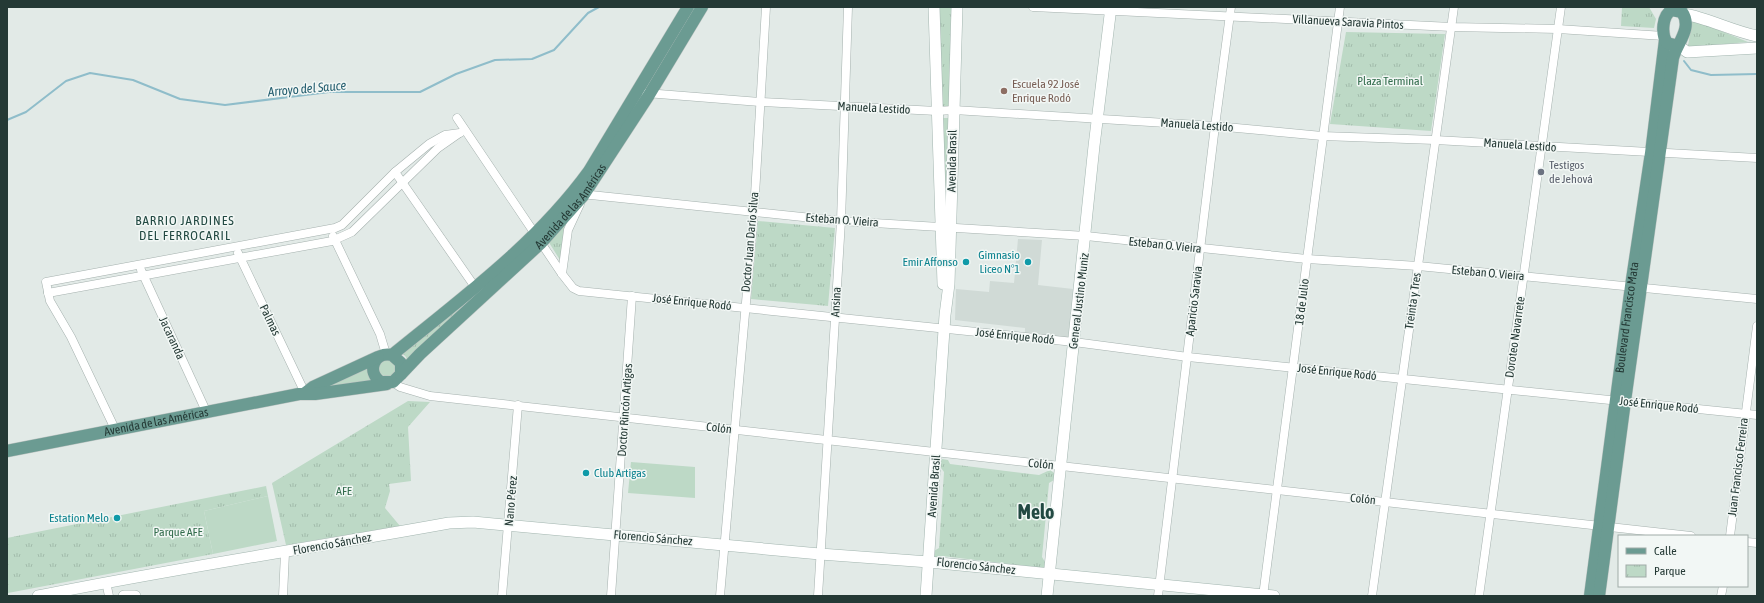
<svg xmlns="http://www.w3.org/2000/svg" width="1764" height="603" font-family="'Asap Condensed',sans-serif">
	<style>
		.built { fill: #d0dad6 }
		.grass { fill: #bdd9c6 }
		.park { fill: url(#park-tufts) }
		.lines { fill: none; stroke-linecap: round; stroke-linejoin: round }
		.stream { stroke: #8fbdca; stroke-width: 2 }
		.street-casing { stroke: #a5b1ae; stroke-width: 9 }
		.secondary-casing { stroke: #a2b5af; stroke-width: 12 }
		.primary-casing { stroke: #bdc4c2; stroke-width: 13 }
		.street { stroke: #fff; stroke-width: 8 }
		.secondary { stroke: #fff; stroke-width: 11 }
		.primary { stroke: #6b9b92; stroke-width: 12 }
		.education-dot { fill: #8d6e63; stroke: #f2f7f5; stroke-width: 1.5 }
		.worship-dot { fill: #6b7280; stroke: #f2f7f5; stroke-width: 1.5 }
		.culture-dot { fill: #0f9aa8; stroke: #f2f7f5; stroke-width: 1.5 }
		.labels { text-anchor: middle; stroke-width: 3; stroke-linejoin: round; paint-order: stroke }
		.street-label { font-size: 12px; fill: #243935; stroke: #f2f7f5 }
		.park-label { font-size: 12px; fill: #326c4c; stroke: #f2f7f5 }
		.education-label { font-size: 12px; fill: #785e54; stroke: #f2f7f5; text-anchor: start }
		.worship-label { font-size: 12px; fill: #5b616d; stroke: #f2f7f5; text-anchor: start }
		.culture-label { font-size: 12px; fill: #0d838f; stroke: #f2f7f5; text-anchor: end }
		.water-label { font-size: 13px; font-style: italic; fill: #245e6f; stroke: #f2f7f5 }
		.neighbourhood-label { font-size: 13px; letter-spacing: 1px; fill: #224942; stroke: #f2f7f5 }
		.town-label { font-size: 20px; font-weight: bold; fill: #224942; stroke: #f2f7f5 }
	</style>
	<defs>
		<pattern id="park-tufts" width="24" height="20" patternUnits="userSpaceOnUse"><rect width="24" height="20" fill="#bdd9c6"/><path d="M3 7l-1-3M5 7V3M7 7l1-3M15 17l-1-3M17 17v-4M19 17l1-3" fill="none" stroke="#a2bbab"/></pattern>
	</defs>
	<rect width="100%" height="100%" fill="#e2eae7"/>
	<polygon class="built" points="1018,239 1042,240 1038,285 1073,289 1068,338 1025,333 1025,328 955,320 956,289 989,292 990,281 1014,283"/>
	<g class="grass">
		<polygon points="941,118 948,118 945,218"/>
		<polygon points="385,358 399,366 399,371 388,380 376,369"/>
		<polygon points="370,367 376,381 315,390"/>
		<polygon points="631,462 695,467 695,498 628,493"/>
		<polygon points="268,496 277,541 213,554 204,511"/>
	</g>
	<g class="park">
		<polygon points="1622,7 1649,7 1656,19 1654,28 1621,26"/>
		<polygon points="939,8 951,8 949,106 941,106"/>
		<polygon points="1692,20 1694,20 1748,42 1693,47 1688,46"/>
		<polygon points="1346,32 1445,34 1431,131 1330,124"/>
		<polygon points="574,210 560,260 548,241"/>
		<polygon points="758,221 835,228 828,306 751,299"/>
		<polygon points="534,237 408,364 406,357 400,351"/>
		<polygon points="408,401 430,402 408,427 411,481 389,484 390,491 385,508 400,526 286,545 272,483"/>
		<polygon points="942,459 948,460 950,464 1039,475 1050,470 1054,473 1054,480 1049,483 1042,557 1045,562 1044,568 942,556 939,559 934,558 934,551 939,548 944,472 941,468 940,461"/>
		<polygon points="266,486 268,496 204,511 213,554 8,593 7,538"/>
	</g>
	<g class="lines">
		<g class="stream">
			<polyline points="1684,61 1691,70 1711,75 1757,74"/>
			<polyline points="7,120 26,112 66,81 90,73 133,80 180,99 225,105 329,92 420,92 456,74 495,60 532,59 554,50 588,13 599,7"/>
		</g>
		<g class="street-casing">
			<g id="street">
				<polyline points="1033,7 1452,27 1558,29 1664,36"/>
				<polyline points="646,93 760,102 937,111 954,110 1215,126 1322,136 1435,140 1757,158"/>
				<polyline points="457,118 562,274 573,288 579,291 1074,342 1188,357 1757,415"/>
				<polyline points="395,172 475,287"/>
				<polyline points="581,194 841,221 1086,236 1307,259 1418,266 1757,299"/>
				<polyline points="333,236 380,334 386,354"/>
				<polyline points="238,253 305,393"/>
				<polyline points="141,270 206,411"/>
				<polyline points="562,274 568,230 580,204"/>
				<polyline points="48,293 332,241 352,232 438,148 458,134"/>
				<polyline points="393,382 400,387 430,396 1691,536"/>
				<polyline points="115,429 71,337 50,301 46,282 335,228 342,225 395,172 429,144 445,135 460,133"/>
				<polyline points="1730,536 1757,326"/>
				<polyline points="1747,542 1757,543"/>
				<polyline points="106,582 109,596"/>
				<polyline points="283,596 285,553"/>
				<polyline points="502,596 518,405"/>
				<polyline points="611,596 632,296"/>
				<polyline points="720,596 754,212 766,7"/>
				<polyline points="818,596 841,221 848,7"/>
				<polyline points="1158,596 1215,126 1231,7"/>
				<polyline points="1263,596 1340,7"/>
				<polyline points="1372,596 1454,7"/>
				<polyline points="1479,596 1561,7"/>
				<polyline points="1721,596 1723,586"/>
			</g>
		</g>
		<g class="secondary-casing">
			<g id="secondary">
				<polyline points="934,7 943,284"/>
				<path d="M1684 14C1708 18 1732 31 1757 36"/>
				<polyline points="1678,45 1687,52 1757,48"/>
				<path d="M38 596C174 568 312 548 449 523L473 522 820 554 929 562 1274 596"/>
				<polyline points="124,596 135,596"/>
				<polyline points="926,596 945,315 949,284 957,7"/>
				<polyline points="1047,596 1094,146 1111,7"/>
			</g>
		</g>
		<g class="primary-casing">
			<g id="primary">
				<path d="M392 355 401 363V374L393 382H381C366 372 374 351 392 355 462 298 536 244 589 171L688 7"/>
				<path id="s1" d="M401 374 420 354 541 243 583 196 649 95 702 7"/>
				<polyline points="305,393 313,387 378,357"/>
				<path id="s2" d="M7 451 299 394H315L387 384"/>
				<path id="s3" d="M1590 596 1631 286 1651 153 1665 40"/>
				<path d="M1599 596 1625 401 1673 58C1677 43 1693 28 1682 12L1672 10C1662 15 1661 34 1667 43L1678 46"/>
			</g>
		</g>
		<use href="#street" class="street"/>
		<use href="#secondary" class="secondary"/>
		<use href="#primary" class="primary"/>
	</g>
	<circle class="education-dot" cx="1004" cy="91" r="4"/>
	<circle class="worship-dot" cx="1541" cy="172" r="4"/>
	<g class="culture-dot">
		<circle cx="966" cy="262" r="4"/>
		<circle cx="1028" cy="262" r="4"/>
		<circle cx="586" cy="473" r="4"/>
		<circle cx="117" cy="518" r="4"/>
	</g>
	<g class="labels">
		<g class="street-label">
			<text transform="translate(1348 22) rotate(3)" y="4">Villanueva Saravia Pintos</text>
			<text transform="translate(874 108) rotate(3)" y="4">Manuela Lestido</text>
			<text transform="translate(1197 125) rotate(4)" y="4">Manuela Lestido</text>
			<text transform="translate(1520 145) rotate(4)" y="4">Manuela Lestido</text>
			<text transform="translate(952 161) rotate(-89)" y="4">Avenida Brasil</text>
			<text dy="4" stroke="none"><textPath href="#s1" startOffset="239">Avenida de las Américas</textPath></text>
			<text transform="translate(842 220) rotate(4)" y="4">Esteban O. Vieira</text>
			<text transform="translate(750 242) rotate(-85)" y="4">Doctor Juan Dario Silva</text>
			<text transform="translate(1165 245) rotate(6)" y="4">Esteban O. Vieira</text>
			<text transform="translate(1488 273) rotate(5)" y="4">Esteban O. Vieira</text>
			<text transform="translate(1079 301) rotate(-83)" y="4">General Justino Muniz</text>
			<text transform="translate(1194 301) rotate(-83)" y="4">Aparicio Saravia</text>
			<text transform="translate(1413 301) rotate(-82)" y="4">Treinta y Tres</text>
			<text transform="translate(692 302) rotate(6)" y="4">José Enrique Rodó</text>
			<text transform="translate(836 302) rotate(-87)" y="4">Ansina</text>
			<text transform="translate(1302 302) rotate(-83)" y="4">18 de Julio</text>
			<text dy="4" stroke="none"><textPath href="#s3" startOffset="281">Boulevard Francisco Mata</textPath></text>
			<text transform="translate(270 320) rotate(64)" y="4">Palmas</text>
			<text transform="translate(1015 336) rotate(6)" y="4">José Enrique Rodó</text>
			<text transform="translate(1515 337) rotate(-82)" y="4">Doroteo Navarrete</text>
			<text transform="translate(172 338) rotate(65)" y="4">Jacaranda</text>
			<text transform="translate(1337 372) rotate(6)" y="4">José Enrique Rodó</text>
			<text transform="translate(1659 405) rotate(6)" y="4">José Enrique Rodó</text>
			<text transform="translate(625 410) rotate(-86)" y="4">Doctor Rincón Artigas</text>
			<text dy="4" stroke="none"><textPath href="#s2" startOffset="152">Avenida de las Américas</textPath></text>
			<text transform="translate(719 428) rotate(7)" y="4">Colón</text>
			<text transform="translate(1041 464) rotate(6)" y="4">Colón</text>
			<text transform="translate(1738 467) rotate(-83)" y="4">Juan Francisco Ferreira</text>
			<text transform="translate(934 486) rotate(-86)" y="4">Avenida Brasil</text>
			<text transform="translate(1363 499) rotate(6)" y="4">Colón</text>
			<text transform="translate(511 501) rotate(-85)" y="4">Nano Pérez</text>
			<text transform="translate(653 538) rotate(5)" y="4">Florencio Sánchez</text>
			<text transform="translate(332 544) rotate(-10)" y="4">Florencio Sánchez</text>
			<text transform="translate(976 566) rotate(6)" y="4">Florencio Sánchez</text>
		</g>
		<g class="park-label">
			<text x="1390" y="85">Plaza Terminal</text>
			<text x="344" y="495">AFE</text>
			<text x="178" y="536">Parque AFE</text>
		</g>
		<g class="education-label">
			<text x="1012" y="88">Escuela 92 José<tspan x="1012" dy="14">Enrique Rodó</tspan></text>
		</g>
		<g class="worship-label">
			<text x="1549" y="169">Testigos<tspan x="1549" dy="14">de Jehová</tspan></text>
		</g>
		<g class="culture-label">
			<text x="1020" y="259">Gimnasio<tspan x="1020" dy="14">Liceo Nº1</tspan></text>
			<text x="958" y="266">Emir Affonso</text>
			<text x="594" y="477" text-anchor="start">Club Artigas</text>
			<text x="109" y="522">Estatíon Melo</text>
		</g>
		<g class="water-label">
			<text transform="translate(307 88) rotate(-5)" y="5">Arroyo del Sauce</text>
		</g>
		<g class="neighbourhood-label">
			<text x="185" y="225">BARRIO JARDINES<tspan x="185" dy="15">DEL FERROCARIL</tspan></text>
		</g>
		<g class="town-label">
			<text x="1036" y="519">Melo</text>
		</g>
	</g>
	<rect width="1764" height="603" fill="none" stroke="#243935" stroke-width="16"/>
	<rect x="1618" y="535" width="130" height="52" fill="#f2f7f5" stroke="#a0aba8"/>
	<rect x="1626" y="548" width="20" height="6" fill="#6b9b92" stroke="#a0aba8"/>
	<text x="1654" y="555" font-size="12" fill="#243935">Calle</text>
	<rect x="1626" y="565" width="20" height="12" fill="url(#park-tufts)" stroke="#a0aba8"/>
	<text x="1654" y="575" font-size="12" fill="#243935">Parque</text>
</svg>
